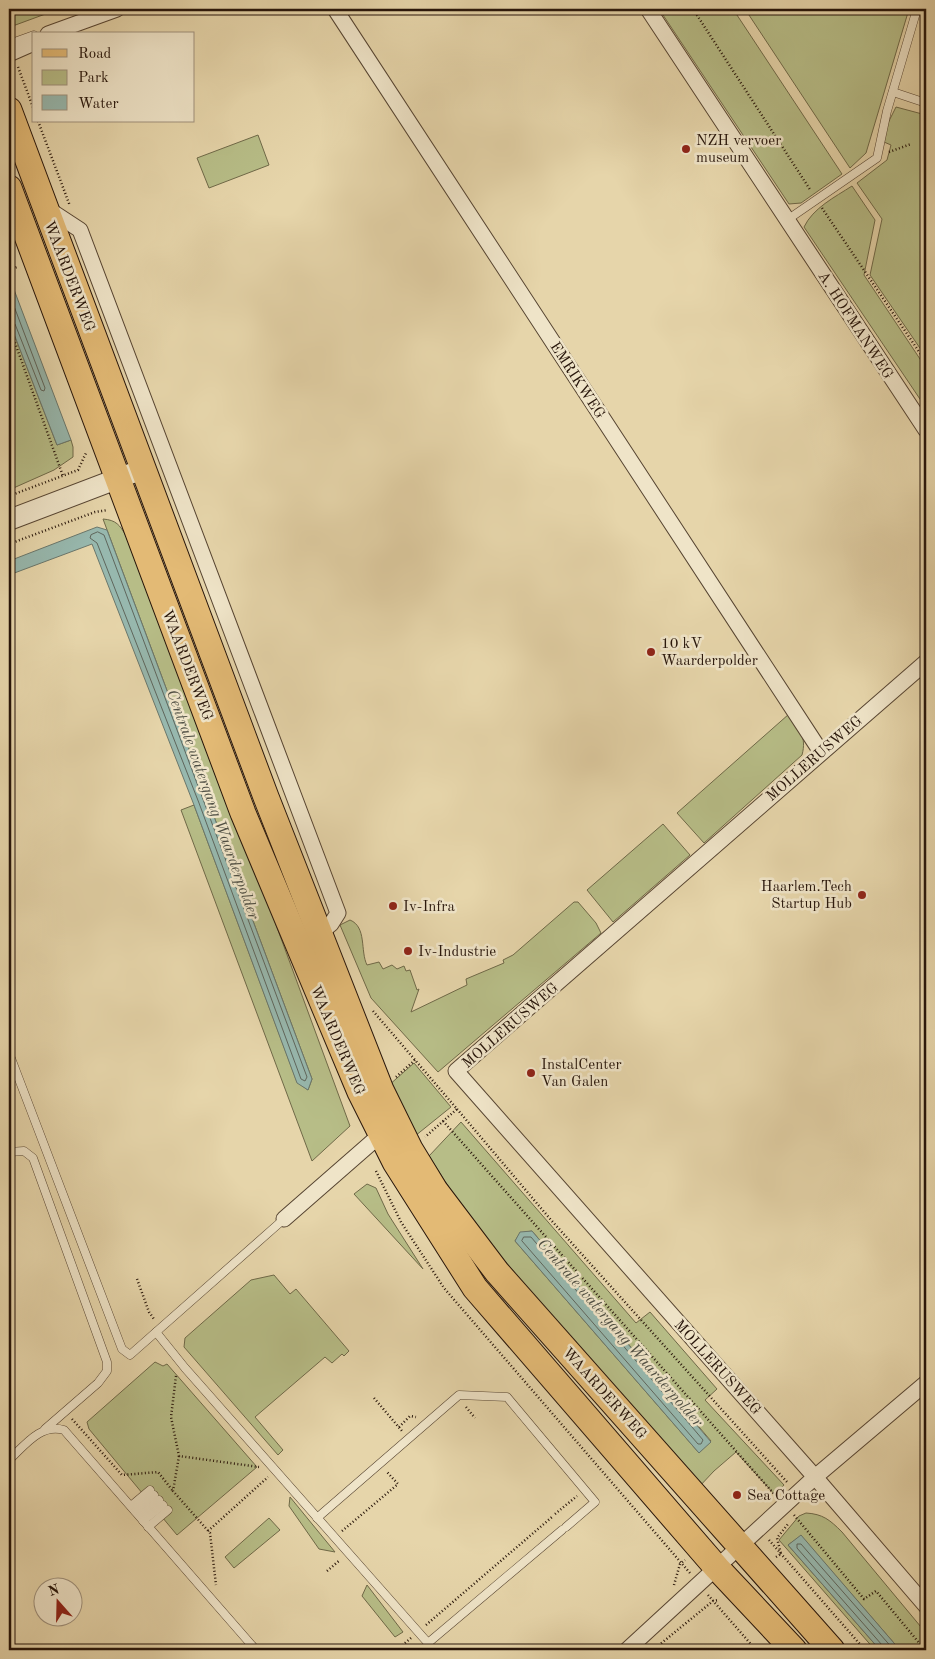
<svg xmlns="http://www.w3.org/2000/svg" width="935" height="1659" font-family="'Old Standard TT',serif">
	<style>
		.green { fill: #b7bd87; stroke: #6f6948; fill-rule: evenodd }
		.water { fill: #97b8ae; stroke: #6a776c }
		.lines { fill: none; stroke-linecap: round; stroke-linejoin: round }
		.shore { stroke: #5f665c; stroke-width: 1 }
		.service-casing { stroke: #574532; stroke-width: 9 }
		.minor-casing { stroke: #574532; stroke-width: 17 }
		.tertiary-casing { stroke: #574532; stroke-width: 22 }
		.primary-casing { stroke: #27150a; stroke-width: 27 }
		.path { stroke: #27150a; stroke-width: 2.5; stroke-dasharray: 1 2.5; stroke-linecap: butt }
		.service { stroke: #efe4c8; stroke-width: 8 }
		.minor { stroke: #efe4c8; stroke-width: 15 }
		.tertiary { stroke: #efe4c8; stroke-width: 20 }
		.primary { stroke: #e3ba75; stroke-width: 25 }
		.poi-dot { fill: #8f2418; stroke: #efe4c8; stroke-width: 2 }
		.labels { text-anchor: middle; stroke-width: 5; stroke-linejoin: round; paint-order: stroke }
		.poi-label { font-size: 15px; fill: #27150a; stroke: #efe4c8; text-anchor: start }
		.street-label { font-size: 15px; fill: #27150a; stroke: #efe4c8 }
		.water-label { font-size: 16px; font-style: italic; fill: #4e4e43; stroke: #efe4c8 }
	</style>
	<rect width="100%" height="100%" fill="#e6d5aa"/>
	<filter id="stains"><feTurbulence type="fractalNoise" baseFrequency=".004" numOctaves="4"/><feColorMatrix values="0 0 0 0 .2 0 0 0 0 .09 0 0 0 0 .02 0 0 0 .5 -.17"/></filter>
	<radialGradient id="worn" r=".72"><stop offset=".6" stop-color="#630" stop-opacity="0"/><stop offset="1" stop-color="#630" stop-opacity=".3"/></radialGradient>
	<g class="green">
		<polygon points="9,9 15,10 59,9 10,27"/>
		<polygon points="659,9 733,9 842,174 801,203 789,204"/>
		<polygon points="745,9 909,9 866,153 850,168"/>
		<polygon points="896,107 926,115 926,357 870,275 882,219 857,183 887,160 891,145 884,142 886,127"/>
		<polygon points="258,135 269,165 209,188 197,158"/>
		<path d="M852 186 875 220 864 275 926 368V408L804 227C813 208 835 197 852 186Z"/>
		<polygon points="9,321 57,445 71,440 73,447 73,457 54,470 9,490"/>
		<path d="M103 519C116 520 120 525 126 536L268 903 350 1126 312 1161 181 810 194 805 297 1082 308 1090 312 1079Z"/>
		<path d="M789 714C799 728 807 737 802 755L704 843 677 813Z"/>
		<polygon points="663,824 690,855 613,922 587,890"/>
		<path d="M574 902H578L596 923 601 933 438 1072 371 998 340 925 350 920C367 927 360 951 367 965L379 962 383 969 392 965 397 969 404 966 406 971 410 970 417 990 419 989 411 1012 467 985 466 979 504 963 503 960 513 955Z"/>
		<polygon points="414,1063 451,1107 415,1136 388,1086"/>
		<path d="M461 1122 636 1323 650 1312 717 1389 705 1400 784 1485 775 1495 736 1452 714 1471 698 1488 469 1219 429 1156ZM532 1231 711 1441 699 1453 515 1241 520 1233Z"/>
		<polygon points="367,1184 376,1188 388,1214 423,1269 354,1194"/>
		<polygon points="274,1275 290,1294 296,1289 349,1351 344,1356 342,1354 332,1363 325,1357 255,1417 283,1450 278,1455 184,1347 185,1338 251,1280"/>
		<polygon points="155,1362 163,1366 167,1364 257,1467 177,1535 89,1429 87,1422"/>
		<polygon points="290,1497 335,1552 319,1549 289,1506"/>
		<path d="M806 1513C823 1514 830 1520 842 1532L926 1633V1650H900L801 1536 788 1545 880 1650H875L779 1540 799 1516Z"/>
		<polygon points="269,1518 280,1530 234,1568 225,1557"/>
		<polygon points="367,1585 403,1632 395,1637 362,1596"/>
	</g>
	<g class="water">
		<polygon points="13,287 71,440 57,445 9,321 9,289"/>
		<polygon points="97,527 107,530 312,1079 308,1090 297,1083 194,805 92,544 9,575 9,561"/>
		<polygon points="532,1231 711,1442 699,1453 515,1241 520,1232"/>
		<polygon points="801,1535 900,1650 880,1650 788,1545"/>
	</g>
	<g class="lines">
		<g class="shore">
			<polyline points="9,293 45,388 44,391 41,390 15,324 9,321"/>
			<polygon points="98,532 104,535 307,1077 305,1081 301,1079 199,803 97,543 90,538 91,535"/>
			<polygon points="524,1237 531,1237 703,1440 701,1444 698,1444 522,1241"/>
			<polyline points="883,1650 882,1645 797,1548 797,1544 801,1544 894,1650"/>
		</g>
		<g class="service-casing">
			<g id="service">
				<polyline points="9,44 34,35"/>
				<polyline points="893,92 926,103"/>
				<polyline points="787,220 877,158 887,111 917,9"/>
				<polyline points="9,1053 122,1349 130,1355 284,1219"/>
				<polyline points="9,1152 24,1151 33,1158 107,1362 107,1371 98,1383 45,1429"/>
				<polyline points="156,1332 185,1368 428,1643 562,1530"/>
				<path d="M9 1460C25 1445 41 1423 64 1430L256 1650"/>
				<polyline points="131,1506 150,1490"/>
				<polyline points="135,1511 154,1495"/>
				<polyline points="140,1516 159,1500"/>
				<polyline points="317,1518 459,1395 507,1397 595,1502 566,1527"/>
				<polyline points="143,1521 163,1505"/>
				<polyline points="148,1527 168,1510"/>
			</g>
		</g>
		<g class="minor-casing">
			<g id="minor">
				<polyline points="335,9 821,752"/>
				<polyline points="648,9 926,430"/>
				<polyline points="48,34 117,9"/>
				<polyline points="9,54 34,43"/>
				<polyline points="48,209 80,230 338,913 331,924 320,933"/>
				<polyline points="926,662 456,1071 815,1477 926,1606"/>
				<polyline points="284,1219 387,1129"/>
				<polyline points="627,1650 815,1477 926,1383"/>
			</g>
		</g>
		<g class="tertiary-casing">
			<polyline id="tertiary" points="9,520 143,469"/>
		</g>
		<g class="primary-casing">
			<g id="primary">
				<polyline points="9,110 266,797 381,1090 410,1149 435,1190 497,1272 832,1650"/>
				<polyline points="9,188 243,813 360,1092 395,1162 475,1288 717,1568 794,1650"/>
			</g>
		</g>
		<g class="path">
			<polyline points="693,9 811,191"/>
			<polyline points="18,67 34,110"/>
			<polyline points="38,121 70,206"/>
			<polyline points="889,152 911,144"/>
			<polyline points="822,208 926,362"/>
			<polyline points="9,270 17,267"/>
			<polyline points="9,326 63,476"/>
			<polyline points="9,496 78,470 86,453"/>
			<polyline points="9,544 95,512 108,510"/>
			<polyline points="373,1011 457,1109 425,1137"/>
			<polyline points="396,1077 415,1060"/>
			<polyline points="457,1109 551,1220 787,1482"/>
			<polyline points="443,1121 775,1495"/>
			<polyline points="376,1171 401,1222 444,1288 690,1573"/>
			<polyline points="137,1279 149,1312 154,1319"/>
			<polyline points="176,1376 171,1417 179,1456 259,1467"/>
			<polyline points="374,1398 402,1431"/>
			<polyline points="466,1407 475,1418"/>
			<polyline points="72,1419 122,1475 158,1472 173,1491"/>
			<polyline points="399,1427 410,1416 416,1417"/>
			<polyline points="179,1456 173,1491 210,1533 216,1585"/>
			<polyline points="555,1514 577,1496"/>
			<polyline points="794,1515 864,1599 876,1591 925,1650"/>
			<polyline points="208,1531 268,1477"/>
			<polyline points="342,1531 398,1484 387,1472"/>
			<polyline points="769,1540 865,1650"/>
			<polyline points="776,1557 781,1554 777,1538 788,1524"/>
			<polyline points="327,1571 340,1560"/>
			<polyline points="674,1585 680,1564 685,1560"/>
			<polyline points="708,1595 756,1650"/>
			<polyline points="426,1625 552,1517"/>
			<polyline points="921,1645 926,1641"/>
			<polyline points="397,1650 411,1638"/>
			<polyline points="653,1650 713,1601 718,1600"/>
		</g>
		<use href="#service" class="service"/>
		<use href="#minor" class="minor"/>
		<use href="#tertiary" class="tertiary"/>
		<use href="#primary" class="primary"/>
	</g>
	<g class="poi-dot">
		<circle cx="686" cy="149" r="5"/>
		<circle cx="651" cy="652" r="5"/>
		<circle cx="862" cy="895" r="5"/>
		<circle cx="393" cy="906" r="5"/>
		<circle cx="408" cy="951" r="5"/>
		<circle cx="531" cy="1073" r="5"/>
		<circle cx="737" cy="1495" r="5"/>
	</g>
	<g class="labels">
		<g class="poi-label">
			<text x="696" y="145">NZH vervoer<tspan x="696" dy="17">museum</tspan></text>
			<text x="661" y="648">10 kV<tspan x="661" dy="17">Waarderpolder</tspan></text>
			<text x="852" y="891" text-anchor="end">Haarlem.Tech<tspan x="852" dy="17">Startup Hub</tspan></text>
			<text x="403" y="911">Iv-Infra</text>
			<text x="418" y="956">Iv-Industrie</text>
			<text x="541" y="1069">InstalCenter<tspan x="541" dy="17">Van Galen</tspan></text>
			<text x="747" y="1500">Sea Cottage</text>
		</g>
		<g class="street-label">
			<text transform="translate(70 276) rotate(69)" y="5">WAARDERWEG</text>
			<text transform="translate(856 325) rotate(57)" y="5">A. HOFMANWEG</text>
			<text transform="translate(578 380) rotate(57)" y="5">EMRIKWEG</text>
			<text transform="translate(188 665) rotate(69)" y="5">WAARDERWEG</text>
			<text transform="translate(814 758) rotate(-41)" y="5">MOLLERUSWEG</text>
			<text transform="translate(510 1025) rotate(-41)" y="5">MOLLERUSWEG</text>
			<text transform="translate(338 1040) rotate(67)" y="5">WAARDERWEG</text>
			<text transform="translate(718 1367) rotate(48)" y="5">MOLLERUSWEG</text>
			<text transform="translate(605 1393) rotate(48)" y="5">WAARDERWEG</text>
		</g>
		<g class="water-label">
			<text transform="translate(214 804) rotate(70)" y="6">Centrale watergang Waarderpolder</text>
			<text transform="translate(621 1332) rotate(49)" y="6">Centrale watergang Waarderpolder</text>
		</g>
	</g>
	<rect width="935" height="1659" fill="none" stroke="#e6d5aa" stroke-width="30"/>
	<rect x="10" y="10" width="915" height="1639" fill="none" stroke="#27150a" stroke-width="2.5"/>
	<rect x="15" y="15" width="905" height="1629" fill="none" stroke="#27150a"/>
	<rect x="32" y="32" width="162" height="90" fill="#efe4c8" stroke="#9f917c"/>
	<rect x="42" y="49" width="25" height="8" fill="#e3ba75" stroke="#9f917c"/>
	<text x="78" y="58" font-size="15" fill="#27150a">Road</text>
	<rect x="42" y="70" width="25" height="15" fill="#b7bd87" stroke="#9f917c"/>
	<text x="78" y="82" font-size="15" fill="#27150a">Park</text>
	<rect x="42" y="95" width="25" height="15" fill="#97b8ae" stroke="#9f917c"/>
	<text x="78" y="108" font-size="15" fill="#27150a">Water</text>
	<g transform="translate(58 1602) rotate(340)"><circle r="24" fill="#efe4c8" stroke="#9f917c"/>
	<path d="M0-4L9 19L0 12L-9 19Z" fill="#8f2418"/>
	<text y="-8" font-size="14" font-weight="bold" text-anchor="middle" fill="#27150a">N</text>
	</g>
	<rect width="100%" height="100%" filter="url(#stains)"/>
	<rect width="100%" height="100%" fill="url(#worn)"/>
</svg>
